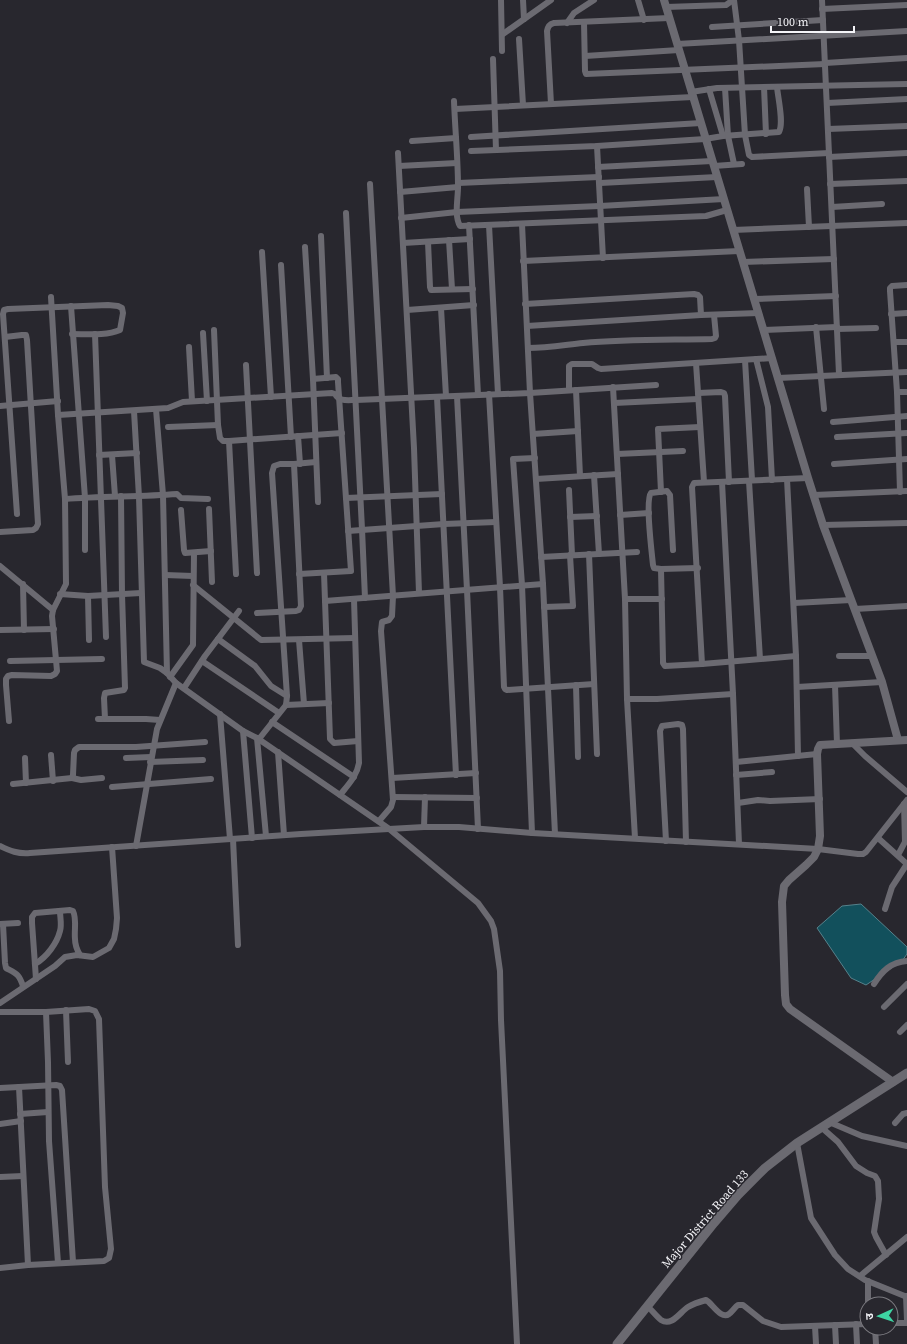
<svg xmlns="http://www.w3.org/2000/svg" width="907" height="1344" font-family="'Source Serif 4','Noto Sans Devanagari',serif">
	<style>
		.water { fill: #12505c; stroke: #56818b }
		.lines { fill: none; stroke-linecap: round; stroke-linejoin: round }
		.minor { stroke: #6b6a71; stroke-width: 6 }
		.tertiary { stroke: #6b6a71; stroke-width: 8 }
		.secondary { stroke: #6b6a71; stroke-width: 9 }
		.labels { text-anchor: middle; stroke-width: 3; stroke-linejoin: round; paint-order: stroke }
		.street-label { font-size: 12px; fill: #f4f4f8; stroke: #28272e }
	</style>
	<rect width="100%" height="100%" fill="#28272e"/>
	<polygon class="water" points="861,904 907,947 907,954 902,961 866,985 851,978 817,928 842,906"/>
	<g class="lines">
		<g class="minor">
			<polyline points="501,0 502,51"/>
			<polyline points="523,0 524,19"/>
			<polyline points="638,0 644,20"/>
			<polyline points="734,0 739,40 745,135 749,155 752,157 829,153"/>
			<polyline points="822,0 839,374"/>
			<polyline points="666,7 726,5 733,0"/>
			<polyline points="822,9 907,5"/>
			<polyline points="584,22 585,71 586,74 825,64"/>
			<polyline points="567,23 574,13 594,0"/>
			<polyline points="712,27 823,20"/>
			<polyline points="503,34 551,0"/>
			<polyline points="519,39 523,105"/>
			<polyline points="677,44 907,31"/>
			<polyline points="585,56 679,50"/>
			<polyline points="493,59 496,150"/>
			<polyline points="825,63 907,58"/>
			<polyline points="764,87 766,134"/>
			<polyline points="725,88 728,136 734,164"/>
			<polyline points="691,92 717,88 907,84"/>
			<path d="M454 101C455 129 458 158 458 187 458 199 454 216 460 226L706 216 727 210"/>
			<polyline points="827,103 907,99"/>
			<path d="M551 104 547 31C548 27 549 24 554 23L669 18"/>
			<polyline points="455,109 693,97"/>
			<polyline points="828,129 907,126"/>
			<path d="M723 136 779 132C784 123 778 98 777 87"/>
			<polyline points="471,137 701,123"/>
			<polyline points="412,141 456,138"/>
			<polyline points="597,146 603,258"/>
			<polyline points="471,151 597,146 705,139 723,136 709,89"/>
			<polyline points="398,153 414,448 419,593"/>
			<polyline points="829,157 907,153"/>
			<polyline points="399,166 457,163"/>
			<polyline points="714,166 742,164"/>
			<polyline points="598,167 712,161"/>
			<polyline points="458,183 599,177"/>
			<polyline points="600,183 717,177"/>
			<polyline points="370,184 393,596 392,616 389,620 382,622 381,631 393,800 391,807 379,821"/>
			<polyline points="830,184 907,181"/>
			<polyline points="807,189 809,227"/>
			<polyline points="400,192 458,187"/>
			<polyline points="832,207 882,204"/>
			<polyline points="346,213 362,529 365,598"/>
			<polyline points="401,218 457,212 600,206 724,199"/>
			<polyline points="522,224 530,393 543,584 555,834"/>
			<polyline points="469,225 478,395"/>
			<polyline points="489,225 498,394"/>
			<polyline points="733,230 907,223"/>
			<polyline points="321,236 327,378"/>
			<polyline points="449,240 452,289"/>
			<polyline points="428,242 430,287 431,290 473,289"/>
			<polyline points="403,243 470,239"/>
			<polyline points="262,252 271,397"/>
			<polyline points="523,261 739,251"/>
			<polyline points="743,262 834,259"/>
			<polyline points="281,265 291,437"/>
			<polyline points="754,299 836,296"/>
			<polyline points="525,304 694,294 698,295 700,297 701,315"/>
			<polyline points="71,306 85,498 85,550"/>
			<polyline points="441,308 446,396"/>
			<polyline points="407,310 474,305"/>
			<polyline points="891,314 907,313"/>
			<polyline points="527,326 701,315 759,313"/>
			<polyline points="816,327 824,409"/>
			<polyline points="837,329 876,328"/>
			<polyline points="214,330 218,425 220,438 223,441 229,441 342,433"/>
			<polyline points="764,330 837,327"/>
			<polyline points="203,333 207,401"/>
			<polyline points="95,334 106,637"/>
			<polyline points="894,342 907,342"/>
			<polyline points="189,347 192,401"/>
			<path d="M528 348C546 348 564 345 583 343 625 339 669 340 712 339L715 338 716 336 714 315"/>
			<polyline points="756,359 768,407 772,480"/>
			<polyline points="745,360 752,480"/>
			<polyline points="696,363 704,482"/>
			<polyline points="246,365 257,573"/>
			<polyline points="778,378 907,372"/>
			<polyline points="313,379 318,502"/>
			<polyline points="613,387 625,599 627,699 635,838"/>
			<polyline points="569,390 569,366 572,364 592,364 598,368 601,369 772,358"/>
			<polyline points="576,390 580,476"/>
			<polyline points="897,392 907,392"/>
			<polyline points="698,393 721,392 724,393 725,396 729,482"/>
			<polyline points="489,394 500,587 504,687 505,689 507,690 594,684"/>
			<polyline points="457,396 467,590 478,829"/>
			<polyline points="437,397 456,775"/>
			<polyline points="614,403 698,399"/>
			<polyline points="0,406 58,401"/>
			<polyline points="156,409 163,495 167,673"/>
			<polyline points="134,411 139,497 144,662 160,668 167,673 176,683 243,731 257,738 388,828 478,903 491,921 494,929 500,971 501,1020 517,1344"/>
			<path d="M58 415 168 408 183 402 332 393 335 394C339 402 348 400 356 400L530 393 656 385"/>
			<polyline points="833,422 907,416"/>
			<polyline points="168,427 218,425"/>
			<polyline points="533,434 578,431"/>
			<polyline points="298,436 300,464"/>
			<polyline points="837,437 907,433"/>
			<polyline points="229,441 236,574"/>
			<polyline points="617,454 683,451"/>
			<polyline points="99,455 137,453"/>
			<polyline points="112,455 115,496"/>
			<polyline points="834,464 907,459"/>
			<polyline points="594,475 599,554"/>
			<polyline points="536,479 618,474"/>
			<polyline points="787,479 796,656 798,756"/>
			<polyline points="749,481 760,659"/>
			<polyline points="722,482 733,694 739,844"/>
			<polyline points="569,490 572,555"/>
			<polyline points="661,492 658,429 700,427"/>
			<polyline points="900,492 897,392 890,291 890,288 892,286 907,285"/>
			<polyline points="814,495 907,491"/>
			<polyline points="346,498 442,494"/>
			<path d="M65 499C103 496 140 497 177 494L181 498 208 499"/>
			<polyline points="209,509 212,582"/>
			<polyline points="181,510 184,550 185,553 211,551"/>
			<path d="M17 514 3 314 4 310 8 309 108 305 118 306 122 308 123 313 120 330C106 336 87 334 72 334"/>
			<polyline points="620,515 649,513"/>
			<polyline points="570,517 597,516"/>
			<polyline points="823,525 907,523"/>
			<polyline points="348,531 444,524 496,522"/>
			<polyline points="0,532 33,530 36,528 38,524 27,340 26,335 22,335 5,337"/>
			<path d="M673 550 670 495 667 491 651 493C645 500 652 554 653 565L654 568 661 569 698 568"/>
			<polyline points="589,554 597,754"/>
			<polyline points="541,557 637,552"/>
			<polyline points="0,566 53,610"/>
			<polyline points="661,569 663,660 663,663 665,666 702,664 796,656"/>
			<polyline points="324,573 330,739 334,743 358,741"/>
			<polyline points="299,574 351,571 338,382 338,379 336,377 313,379 305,247"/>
			<polyline points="165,575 193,576"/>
			<polyline points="23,584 24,630"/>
			<polyline points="193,585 261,640 355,638"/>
			<polyline points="60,594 88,596 141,593"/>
			<polyline points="88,596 89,640"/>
			<polyline points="625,599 662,599"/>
			<polyline points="325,601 543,584"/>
			<polyline points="794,603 851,600"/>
			<polyline points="544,607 573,606 570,555"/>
			<polyline points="855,609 907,606"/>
			<polyline points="257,613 296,611 299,610 301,606 294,464"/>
			<polyline points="0,630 54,629"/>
			<polyline points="218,639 255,666 271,686 287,696"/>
			<polyline points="299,640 304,704"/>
			<polyline points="839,656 872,656"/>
			<polyline points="10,661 102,659"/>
			<polyline points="202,661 279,713"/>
			<polyline points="702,664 692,487 694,483 808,478"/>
			<polyline points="170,677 193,645 194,553"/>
			<polyline points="576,685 578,757"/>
			<polyline points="835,685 837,744"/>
			<polyline points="797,687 882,682"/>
			<polyline points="184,688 205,656 239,611"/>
			<polyline points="627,699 657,699 733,694"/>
			<polyline points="286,705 329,703"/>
			<polyline points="220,714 230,839"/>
			<polyline points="98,719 146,719 160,720"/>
			<polyline points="105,719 104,698 105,693 124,690 125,688 122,594 121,496"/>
			<polyline points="9,721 6,685 6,679 8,676 12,675 51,676 55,674 57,671 52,616 53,610 66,584 65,499 58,415 51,297"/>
			<polyline points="272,722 354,777"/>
			<polyline points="243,731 252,838"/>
			<polyline points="257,738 266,836"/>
			<polyline points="259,739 286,705 287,696 272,473 274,466 280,464 294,464 316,462"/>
			<polyline points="852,743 865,756 907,792"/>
			<polyline points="278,752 284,835"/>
			<polyline points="51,755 53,781"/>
			<polyline points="25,758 26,783"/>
			<polyline points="126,758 151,757"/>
			<polyline points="150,762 203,760"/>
			<polyline points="736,762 817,754"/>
			<polyline points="736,775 772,772"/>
			<polyline points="72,778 81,780 102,778"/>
			<polyline points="392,778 476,773"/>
			<polyline points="13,784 72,778 73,775 74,753 75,750 79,747 136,747 205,742"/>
			<polyline points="112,787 211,779"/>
			<path d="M340 795C348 785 357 776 359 763L354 599"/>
			<polyline points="393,797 477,798"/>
			<polyline points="738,803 758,800 770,801 820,799"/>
			<polyline points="424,827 425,797"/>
			<polyline points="532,833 522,585 513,459 535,458"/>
			<polyline points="878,838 907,864 892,887 885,909"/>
			<polyline points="233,839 238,945"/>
			<polyline points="666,841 660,731 662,726 678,724 682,725 683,729 686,842"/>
			<path d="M0 846C10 851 18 854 30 853L301 834 424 827H459L532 833 818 849 858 854H863L866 852 907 800"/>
			<polyline points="136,846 157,729 176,683"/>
			<polyline points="898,855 905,842 904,804"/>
			<polyline points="0,924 18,923"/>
			<path d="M3 924 5 963 6 968C17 974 19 974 23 986"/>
			<path d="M35 964C47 957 57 943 60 931 62 925 60 917 60 911"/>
			<path d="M36 979 32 923V917L35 913 70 910 73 911C77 919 74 930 75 939 75 945 77 950 80 955"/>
			<path d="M874 984C882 971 891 962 907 961"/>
			<polyline points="0,1003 55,966 65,957 77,955 93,957 109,948 114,939 116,929 117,918 112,847"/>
			<polyline points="884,1007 907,984"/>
			<polyline points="66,1010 68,1062"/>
			<polyline points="0,1012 46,1012 89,1009 95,1011 99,1019 105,1187 111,1249 109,1258 104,1261 28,1265 0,1268"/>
			<polyline points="46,1012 48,1062 49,1141 58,1263"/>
			<polyline points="900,1032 907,1025"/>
			<polyline points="19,1087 28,1265"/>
			<polyline points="0,1088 56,1085 60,1086 62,1090 73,1262"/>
			<polyline points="20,1114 48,1112"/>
			<polyline points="829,1122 862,1136 907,1146"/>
			<polyline points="895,1123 903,1114 907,1113"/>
			<polyline points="0,1124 21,1121"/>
			<polyline points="821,1127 838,1142 856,1166 867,1173 875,1176 878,1181 879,1199 874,1232 876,1237 886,1255"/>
			<polyline points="797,1143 811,1218 835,1255 848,1269 865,1280 907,1297"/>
			<polyline points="0,1177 23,1176"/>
			<polyline points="860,1276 907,1237"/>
			<polyline points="868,1281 868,1304"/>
			<polyline points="906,1296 907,1320"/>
			<path d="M647 1306C652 1310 656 1316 661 1320 672 1327 680 1312 688 1307 693 1304 699 1302 706 1300 712 1303 721 1320 729 1314 732 1312 735 1307 738 1305H743L763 1321 781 1327 867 1324"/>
			<polyline points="891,1323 907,1323"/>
			<polyline points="856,1324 857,1344"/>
			<polyline points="835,1325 836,1344"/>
			<polyline points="815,1326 816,1344"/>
			<polyline points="875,1328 876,1344"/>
		</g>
		<g class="tertiary">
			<polyline points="664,0 808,478 823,525 882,682 898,740"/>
			<polyline points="893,1082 790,1009 786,1004 785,995 782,902 784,886 789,880 806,865 814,857 818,849 820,836 817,754 818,749 820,745 907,740"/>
		</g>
		<polyline class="secondary" points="617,1344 714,1223 738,1195 765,1168 797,1143 907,1073"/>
	</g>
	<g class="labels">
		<g class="street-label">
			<text transform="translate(705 1219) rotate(-49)" y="4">Major District Road 133</text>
		</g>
	</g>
	<g transform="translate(879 1316) rotate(267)"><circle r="19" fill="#28272e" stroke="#7a797f"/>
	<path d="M0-3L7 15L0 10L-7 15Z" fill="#3ed4a3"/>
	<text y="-6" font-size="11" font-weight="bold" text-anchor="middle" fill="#f4f4f8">उ</text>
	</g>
	<path d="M771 26v6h83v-6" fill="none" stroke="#f4f4f8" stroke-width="2"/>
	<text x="777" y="26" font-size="12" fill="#f4f4f8" stroke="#28272e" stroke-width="3" paint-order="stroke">100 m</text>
</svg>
